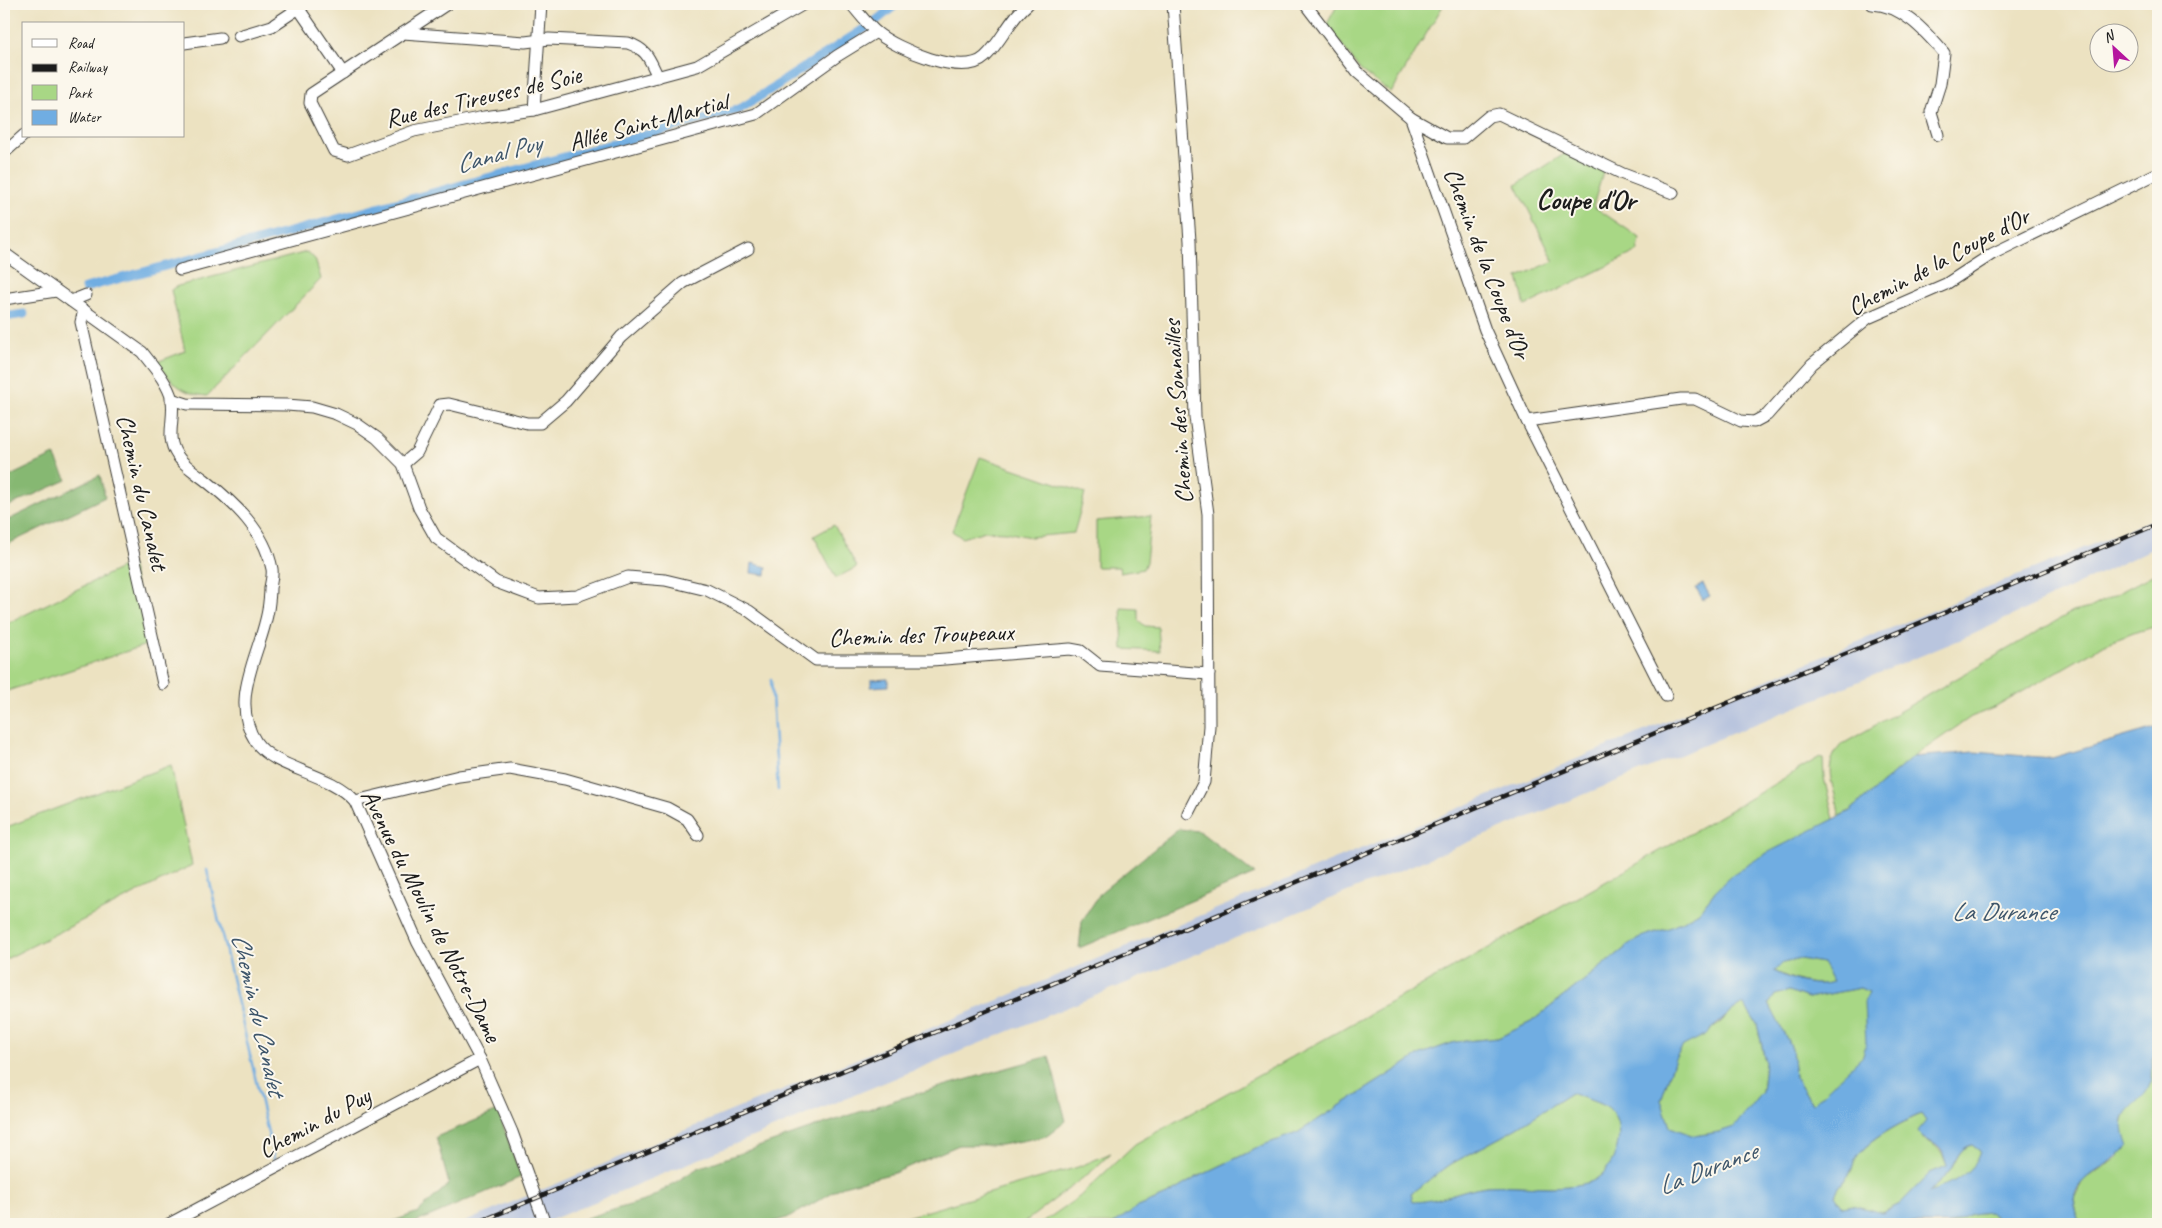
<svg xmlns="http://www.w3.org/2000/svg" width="2162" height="1228" font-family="Caveat,sans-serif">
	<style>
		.industrial { fill: #b9c5de }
		.green { fill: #a8d785; stroke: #627a50 }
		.forest { fill: #86b872; stroke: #516a47 }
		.water { fill: #70ade2; stroke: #46647f; fill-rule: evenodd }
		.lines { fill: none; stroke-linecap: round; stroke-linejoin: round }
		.stream { stroke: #70ade2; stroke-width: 2.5 }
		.canal { stroke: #70ade2; stroke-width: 9 }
		.minor-casing { stroke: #3b3a35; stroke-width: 13 }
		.minor { stroke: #fff; stroke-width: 11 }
		.rail-casing { stroke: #1c1c1c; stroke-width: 4.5 }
		.rail { stroke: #fbf7ec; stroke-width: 2.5; stroke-dasharray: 8; stroke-linecap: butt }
		.labels { text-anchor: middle; stroke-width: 4; stroke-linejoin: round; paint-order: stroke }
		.street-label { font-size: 25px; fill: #1c1c1c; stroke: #fbf7ec }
		.water-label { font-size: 26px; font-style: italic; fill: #3e566b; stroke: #fbf7ec }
		.quarter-label { font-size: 28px; font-weight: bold; fill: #1c1c1c; stroke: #fbf7ec }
	</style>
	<rect width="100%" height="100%" fill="#fbf7ec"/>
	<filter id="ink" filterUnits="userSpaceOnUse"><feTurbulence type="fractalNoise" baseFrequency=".02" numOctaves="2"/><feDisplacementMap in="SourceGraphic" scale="10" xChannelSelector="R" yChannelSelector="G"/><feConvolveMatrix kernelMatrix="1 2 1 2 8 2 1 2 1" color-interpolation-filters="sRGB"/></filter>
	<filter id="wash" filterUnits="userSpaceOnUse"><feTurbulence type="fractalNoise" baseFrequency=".0096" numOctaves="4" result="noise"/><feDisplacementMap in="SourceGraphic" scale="20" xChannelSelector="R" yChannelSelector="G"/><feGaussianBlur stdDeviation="1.12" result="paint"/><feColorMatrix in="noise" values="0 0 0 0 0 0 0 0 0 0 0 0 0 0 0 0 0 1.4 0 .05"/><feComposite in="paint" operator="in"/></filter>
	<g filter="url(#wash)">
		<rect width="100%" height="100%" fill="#ece2c1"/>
		<polygon class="industrial" points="2158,517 2158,546 1974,634 541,1224 460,1224"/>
		<g class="green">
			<polygon points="1338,4 1444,4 1391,93 1360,70 1327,24"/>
			<polygon points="1569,151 1604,169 1593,206 1640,238 1638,251 1525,306 1518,277 1554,261 1516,185"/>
			<path d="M307 252 315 259 321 279 207 396C181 394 173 383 157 362L185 351 171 290 178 286Z"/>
			<polygon points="980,457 1085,493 1074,533 1030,537 1006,532 985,531 962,538 952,531"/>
			<polygon points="1151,516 1146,562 1143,569 1120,573 1119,567 1096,567 1096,521"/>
			<polygon points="834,525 857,567 836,578 814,536"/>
			<polygon points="131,563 149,644 4,692 4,625"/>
			<path d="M2158 572V626L2139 631 2107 643 1996 707 1971 717 1913 757 1850 811 1839 816C1837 788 1819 770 1841 745L2072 612 2090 608Z"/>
			<polygon points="1121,608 1138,609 1138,620 1145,626 1158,627 1160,651 1123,649"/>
			<polygon points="1820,757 1823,759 1824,778 1834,819 1716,890 1699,912 1672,927 1638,938 1531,1022 1498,1038 1455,1042 1421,1054 1297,1133 1266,1144 1197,1177 1167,1195 1136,1208 1113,1224 1040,1224 1079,1197 1135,1144 1487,949 1688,835"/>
			<polygon points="171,765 192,865 4,960 4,828"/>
			<path d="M1800 959 1822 963 1833 982C1813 988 1792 979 1774 971L1783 963Z"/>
			<path d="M1860 988 1869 992C1860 1011 1872 1039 1863 1056 1857 1066 1823 1095 1812 1104L1795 1077 1792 1049 1769 1004 1775 995 1789 991 1808 998Z"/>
			<polygon points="1743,1004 1757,1024 1762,1046 1765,1063 1762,1092 1735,1127 1719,1132 1694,1136 1670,1127 1661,1100 1675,1058 1683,1046 1718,1025 1733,1010"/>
			<polygon points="2158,1054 2158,1224 2079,1224 2074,1199 2083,1180 2119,1157 2122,1130 2127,1109 2140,1097 2152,1058"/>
			<path d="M1571 1093C1580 1097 1605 1104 1610 1110 1630 1130 1613 1177 1587 1183 1555 1191 1520 1184 1487 1186 1461 1189 1438 1202 1413 1203L1411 1193 1451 1164 1510 1132Z"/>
			<path d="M1922 1114 1926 1121 1923 1139C1938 1145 1942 1152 1947 1166L1930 1173 1900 1204 1881 1213 1853 1205 1843 1207 1835 1196C1838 1186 1845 1181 1850 1173 1853 1169 1853 1162 1856 1158 1868 1140 1902 1122 1922 1114Z"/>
			<path d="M1972 1145 1980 1151C1975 1174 1947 1186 1927 1193 1935 1186 1944 1179 1950 1171 1957 1161 1958 1148 1972 1145Z"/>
			<polygon points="1111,1153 1092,1171 1022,1224 883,1224 1078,1167"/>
			<polygon points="1989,1212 2003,1224 1949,1224 1971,1214"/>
		</g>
		<g class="forest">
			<polygon points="54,455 67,480 4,508 4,479"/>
			<polygon points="100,475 105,497 4,546 4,522"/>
			<polygon points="1179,829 1199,831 1255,874 1079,948 1082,921 1101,892"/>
			<polygon points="1049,1056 1066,1121 1047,1136 1001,1145 959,1145 894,1173 843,1186 790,1217 765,1224 586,1224 586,1218 647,1200 698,1168 812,1128 895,1100"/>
			<polygon points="498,1111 521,1177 412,1224 386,1224 418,1212 449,1184 436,1137"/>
		</g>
		<g class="water">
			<polygon points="752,563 767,567 766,575 751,573"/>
			<polygon points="1703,584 1710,596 1703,600 1696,588"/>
			<polygon points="888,679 888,686 871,687 871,680"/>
			<path d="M2158 727V1054L2152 1058C2152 1065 2153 1076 2151 1082 2140 1112 2112 1104 2128 1147 2113 1164 2074 1176 2074 1201 2075 1208 2078 1217 2079 1224H2003L1989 1212 1971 1214 1949 1224H1113L1136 1208 1167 1195 1197 1177 1266 1144 1297 1133 1421 1054 1455 1042 1498 1038 1531 1022 1638 938 1672 927 1699 912 1716 890 1733 874 1765 854 1850 811 1913 757 1974 752 2052 758ZM1800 959 1822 963 1833 982C1813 988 1791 980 1774 971L1783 963ZM1860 988 1869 992 1864 1002 1866 1044 1863 1056 1812 1104 1795 1077 1792 1049 1769 1004 1775 995 1789 991 1808 998ZM1743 1004 1757 1024 1762 1046 1765 1063 1762 1092 1734 1127 1719 1132 1694 1136 1670 1127 1661 1100 1675 1058 1683 1046 1705 1035 1733 1010ZM1571 1093C1580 1097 1605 1104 1610 1110 1630 1130 1613 1177 1587 1183 1555 1191 1520 1184 1487 1186 1461 1189 1438 1202 1413 1202L1411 1193 1451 1164 1510 1132ZM1921 1114 1926 1121 1918 1131C1924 1141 1934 1141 1941 1150 1944 1154 1945 1161 1947 1166L1930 1173 1900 1204 1882 1213 1853 1205 1843 1207 1835 1195C1838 1186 1845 1181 1850 1173 1853 1168 1853 1162 1856 1158 1867 1140 1902 1122 1921 1114ZM1972 1145 1980 1151C1975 1173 1948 1186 1928 1192 1935 1186 1943 1180 1949 1172 1956 1162 1958 1148 1972 1145Z"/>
		</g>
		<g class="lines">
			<g class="stream">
				<polyline points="771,679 778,790"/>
				<polyline points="207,870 275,1163"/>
			</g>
			<g class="canal">
				<polyline points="85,288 740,109 873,23 897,4"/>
				<polyline points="4,317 24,314"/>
			</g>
		</g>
	</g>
	<g filter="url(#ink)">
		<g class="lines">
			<g class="minor-casing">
				<g id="minor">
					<polyline points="447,4 311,94 310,103 334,151 348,155 414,131 484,117 534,110 697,66 804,4"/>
					<path d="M851 4C859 13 867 24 876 32 897 49 963 78 985 57 1002 41 1010 18 1028 4"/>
					<polyline points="1173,4 1190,241 1195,417 1208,514 1209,726 1204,782 1188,813"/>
					<polyline points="1305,4 1357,72 1411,118 1485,330 1527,421 1666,696"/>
					<path d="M1872 4C1902 5 1925 31 1944 53L1940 84 1931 112 1938 135"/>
					<polyline points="299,9 343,73"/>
					<path d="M403 33 525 42 549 39 628 43C648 50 649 59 658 77"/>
					<polyline points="239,36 272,26 305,4"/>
					<polyline points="184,43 220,38"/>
					<polyline points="534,110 541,4"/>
					<polyline points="1411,118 1447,138 1463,138 1489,116 1499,114 1623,174 1673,193"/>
					<polyline points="4,153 24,135"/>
					<path d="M4 253 142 352C153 366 168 383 172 400 175 421 165 437 177 455 183 465 196 473 205 480 234 503 265 531 272 569 273 575 271 582 270 588 270 595 269 603 268 610 261 653 228 699 256 742 275 770 330 772 355 801L418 943 480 1059 512 1132 545 1224"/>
					<polyline points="180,270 756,114 837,56 876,32"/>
					<polyline points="4,299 56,291"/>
					<polyline points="71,301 86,295"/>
					<polyline points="84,310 81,322 163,684"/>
					<polyline points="171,399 187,404 287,405 312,407 336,414 357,424 377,438 403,464 419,508 436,538 496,582 539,598 577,596 628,577 665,580 707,590 749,611 816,660 932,660 1070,649 1081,651 1100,666 1209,674"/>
					<polyline points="1527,421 1681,399 1695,399 1741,421 1754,422 1767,415 1812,364 1868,318 1946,284 1992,254 2158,173"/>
					<polyline points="403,464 417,452 440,405 449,404 527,423 540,423 566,401 621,337 683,283 748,249"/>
					<polyline points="355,801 459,776 510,769 565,779 667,808 687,819 698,835"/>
					<polyline points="169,1224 480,1059"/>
				</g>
			</g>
			<use href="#minor" class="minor"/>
			<g class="rail-casing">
				<polyline id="rail" points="474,1224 2158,524"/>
			</g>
			<use href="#rail" class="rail"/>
		</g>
	</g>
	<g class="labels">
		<g class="street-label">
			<text transform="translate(483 96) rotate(-13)" y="9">Rue des Tireuses de Soie</text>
			<text transform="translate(648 121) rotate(-15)" y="9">Allée Saint-Martial</text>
			<text transform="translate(1938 261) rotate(-28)" y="9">Chemin de la Coupe d'Or</text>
			<text transform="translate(1488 263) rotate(69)" y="9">Chemin de la Coupe d'Or</text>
			<text transform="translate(1177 412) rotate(-94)" y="9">Chemin des Sonnailles</text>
			<text transform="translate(143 492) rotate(77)" y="9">Chemin du Canalet</text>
			<text transform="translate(921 634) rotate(-2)" y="9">Chemin des Troupeaux</text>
			<text transform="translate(432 915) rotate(63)" y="9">Avenue du Moulin de Notre-Dame</text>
			<text transform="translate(314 1122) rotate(-28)" y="9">Chemin du Puy</text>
		</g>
		<g class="water-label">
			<text transform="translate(498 153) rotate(-15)" y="9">Canal Puy</text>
			<text x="2003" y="920">La Durance</text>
			<text transform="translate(259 1014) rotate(77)" y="9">Chemin du Canalet</text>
			<text transform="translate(1707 1168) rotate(-21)" y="9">La Durance</text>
		</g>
		<g class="quarter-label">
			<text x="1586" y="209">Coupe d'Or</text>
		</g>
	</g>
	<rect width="2162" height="1228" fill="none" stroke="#fbf7ec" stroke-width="20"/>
	<rect x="22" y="22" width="162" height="115" fill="#fbf7ec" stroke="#a29f99"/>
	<rect x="32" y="39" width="25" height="8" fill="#ffffff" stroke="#a29f99"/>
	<text x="68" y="48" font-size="15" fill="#1c1c1c">Road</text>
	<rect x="32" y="64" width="25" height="8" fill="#1c1c1c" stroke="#a29f99"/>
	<text x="68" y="72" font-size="15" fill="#1c1c1c">Railway</text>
	<rect x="32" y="85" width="25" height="15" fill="#a8d785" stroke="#a29f99"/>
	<text x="68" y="98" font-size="15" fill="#1c1c1c">Park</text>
	<rect x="32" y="110" width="25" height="15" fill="#70ade2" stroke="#a29f99"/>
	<text x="68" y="122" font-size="15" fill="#1c1c1c">Water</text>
	<g transform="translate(2114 48) rotate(334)"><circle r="24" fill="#fbf7ec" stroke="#a29f99"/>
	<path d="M0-4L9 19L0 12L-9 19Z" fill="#b5179e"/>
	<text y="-8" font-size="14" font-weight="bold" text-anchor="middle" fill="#1c1c1c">N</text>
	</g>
</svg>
